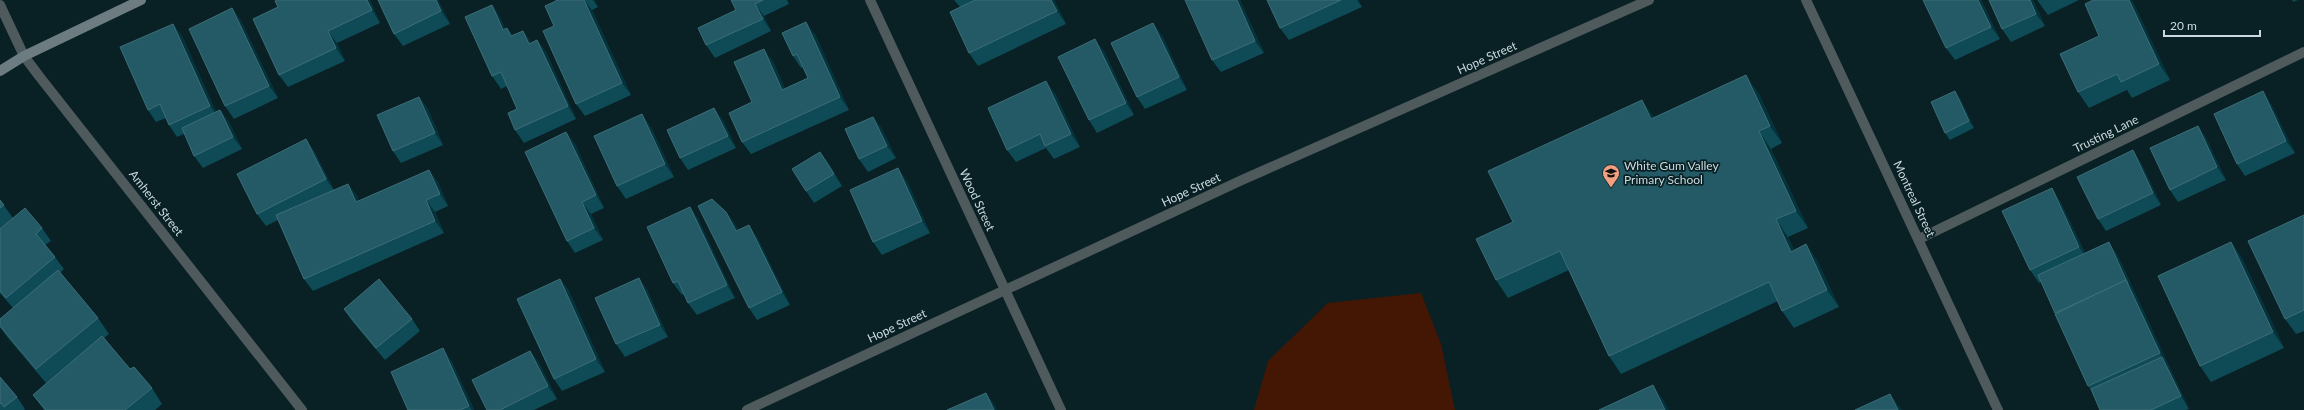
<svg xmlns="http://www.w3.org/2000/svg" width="2304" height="410" font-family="Lato,sans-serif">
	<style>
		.green { fill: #441704 }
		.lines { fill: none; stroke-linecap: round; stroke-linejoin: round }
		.lane { stroke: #4f5a5c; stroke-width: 10 }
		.street { stroke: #4f5a5c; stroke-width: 10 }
		.secondary { stroke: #6c7c81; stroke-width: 10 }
		.wall { fill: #0e4b56 }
		.shaded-wall { fill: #04333c }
		.building { fill: #235a65; stroke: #3d6e78 }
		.labels { text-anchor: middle; stroke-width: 3.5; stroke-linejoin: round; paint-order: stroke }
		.street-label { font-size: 12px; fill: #ccdadd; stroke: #092025 }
		.poi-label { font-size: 12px; fill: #ccdadd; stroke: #092025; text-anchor: start }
	</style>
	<rect width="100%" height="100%" fill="#092025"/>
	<polygon class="green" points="1421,293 1441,344 1455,410 1254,410 1268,361 1328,303"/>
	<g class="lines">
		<polyline class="lane" points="1919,239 2304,52"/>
		<g class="street">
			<polyline points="870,0 1061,410"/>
			<polyline points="1806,0 1998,410"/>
			<polyline points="0,5 24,56 39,76 302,410"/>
			<polyline points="747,410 1242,180 1649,0"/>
		</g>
		<polyline class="secondary" points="0,71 24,56 141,0"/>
	</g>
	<g class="wall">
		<polygon points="370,0 380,23 337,43 345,61 288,87 279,75 253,19"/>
		<polygon points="378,0 438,0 450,24 403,46 394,34"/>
		<polygon points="556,0 594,0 598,7 592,10 631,95 585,116 576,104 554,26 556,1"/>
		<polygon points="731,0 787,0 789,4 764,16 771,31 715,58 706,45 736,10"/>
		<polygon points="954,0 1054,0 1066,24 978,66 969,53 960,7"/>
		<polygon points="1240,0 1264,53 1221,72 1212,60"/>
		<polygon points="1267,0 1358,0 1362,7 1289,40 1280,28"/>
		<polygon points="1981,0 2000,39 1955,60 1946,48"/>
		<polygon points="2033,0 2045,26 2011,42 2002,29"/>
		<polygon points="2037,0 2079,0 2048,15"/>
		<polygon points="2132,0 2170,80 2132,98 2127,90 2089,108 2078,92 2099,36"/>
		<polygon points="2292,0 2298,0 2293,2"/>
		<polygon points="492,5 500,17 505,29 513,36 523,31 531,43 537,40 546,52 576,119 524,143 515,130 517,109 507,86 501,89 492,76"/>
		<polygon points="232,8 241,21 278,98 234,119 225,106"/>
		<polygon points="173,24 182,36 216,112 220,110 229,122 242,149 203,168 194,156 184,134 177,137 169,125 166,118 156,122 148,110"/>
		<polygon points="815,34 849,110 751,154 742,142 752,102 773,61 785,89 808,78 803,67 801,68 793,56"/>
		<polygon points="1162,35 1187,90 1145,109 1137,97"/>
		<polygon points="1104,51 1134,115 1097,133 1089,120"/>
		<polygon points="1758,92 1782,143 1771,149 1808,228 1788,237 1794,250 1806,244 1818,262 1839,307 1794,328 1782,311 1778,301 1621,374 1609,356 1569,270 1508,298 1496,280 1513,222 1654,117"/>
		<polygon points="1055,93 1080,147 1054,159 1046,148 1016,162 1007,150"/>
		<polygon points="419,97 428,109 443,145 401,163 393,151"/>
		<polygon points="1960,98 1974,128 1950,140 1945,133"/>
		<polygon points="2271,104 2295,153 2245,176 2237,164"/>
		<polygon points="873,117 882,129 896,158 868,172 859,159"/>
		<polygon points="723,120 736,148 688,170 680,158"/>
		<polygon points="2198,126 2206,138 2226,180 2178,202 2170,190"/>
		<polygon points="651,127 674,177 626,199 617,186"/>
		<polygon points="566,132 575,144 604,208 591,214 603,240 575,253 567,241"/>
		<polygon points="306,139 314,151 334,190 348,184 357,196 359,201 429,170 438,182 448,206 435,212 444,233 313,291 304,279 278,220 266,226 257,214"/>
		<polygon points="820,152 829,164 842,186 814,203 806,191"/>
		<polygon points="2141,163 2161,205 2106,231 2098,219"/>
		<polygon points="907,181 930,233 882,255 873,242"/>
		<polygon points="0,200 13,218 42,228 51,241 45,245 55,257 64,269 60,273 98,318 109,334 104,338 130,369 152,388 162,404 155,410 44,410 33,395 46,383 8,338 0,327 0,319 13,308 0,293"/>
		<polygon points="2060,201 2085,253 2117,254 2189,409 2186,410 2100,410 2091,390 2088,386 2041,282 2039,283 2030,270"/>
		<polygon points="690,207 698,219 735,298 697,315 688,303 684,294 682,295 673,283"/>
		<polygon points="726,212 735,224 738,230 757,237 790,305 757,320 749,308"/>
		<polygon points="2304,215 2304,331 2296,334 2285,319"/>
		<polygon points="2231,242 2242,258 2284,348 2211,382 2200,366"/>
		<polygon points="639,278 647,290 668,337 625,357 616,344"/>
		<polygon points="560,279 569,291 605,372 562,391 554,379"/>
		<polygon points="344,309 412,319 420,331 385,360 352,321"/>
		<polygon points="530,351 539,363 557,399 534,410 487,410"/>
		<polygon points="451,360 474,410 408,410"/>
		<polygon points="0,377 17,397 25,409 24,410 0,410"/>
	</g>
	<g class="shaded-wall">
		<polygon points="367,0 370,0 380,23 372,10"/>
		<polygon points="436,0 438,0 450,24 441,11"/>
		<polygon points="584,0 592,10 631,95 622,83"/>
		<polygon points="593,0 594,0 598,7"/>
		<polygon points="1051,0 1054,0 1066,24 1057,11"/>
		<polygon points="1237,0 1240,0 1264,53 1255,41"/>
		<polygon points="1357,0 1358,0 1362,7"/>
		<polygon points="1978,0 1981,0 2000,39 1991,27"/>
		<polygon points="2030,0 2033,0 2045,26 2036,14"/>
		<polygon points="2129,0 2132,0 2170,80 2159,64"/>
		<polygon points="755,4 764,16 771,31 763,19"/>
		<polygon points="492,5 500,17 511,42 503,30"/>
		<polygon points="232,8 241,21 278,98 269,86"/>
		<polygon points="806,22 815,34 849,110 840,97"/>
		<polygon points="1153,23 1162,35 1187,90 1179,77"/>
		<polygon points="173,24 182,36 219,118 210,106"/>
		<polygon points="507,28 516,40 511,36"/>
		<polygon points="328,31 337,43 345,61 336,48"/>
		<polygon points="523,31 532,43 529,44"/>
		<polygon points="1095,39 1104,51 1134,115 1126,103"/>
		<polygon points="537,40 546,52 576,119 568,106"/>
		<polygon points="764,49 773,61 791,102 782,90"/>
		<polygon points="1746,75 1758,92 1782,143 1770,126"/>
		<polygon points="1046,81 1055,93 1080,147 1071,134"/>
		<polygon points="1955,91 1960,98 1974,128 1969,121"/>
		<polygon points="2263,91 2271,104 2295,153 2286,141"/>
		<polygon points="419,97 428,109 443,145 435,133"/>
		<polygon points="1642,100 1654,117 1651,119"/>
		<polygon points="714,108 723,120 736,148 728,136"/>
		<polygon points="220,110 229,122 242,149 233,137"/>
		<polygon points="642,114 651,127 674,177 665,164"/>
		<polygon points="873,117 882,129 896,158 887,146"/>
		<polygon points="2198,126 2206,138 2226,180 2217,167"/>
		<polygon points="1759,131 1771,149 1808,228 1796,211"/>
		<polygon points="566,132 575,144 604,208 596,195"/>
		<polygon points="306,139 314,151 334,191 326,179"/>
		<polygon points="2133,150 2141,163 2161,205 2153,193"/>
		<polygon points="820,152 829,164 842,186 834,174"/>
		<polygon points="898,168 907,181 930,233 922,221"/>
		<polygon points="429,170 438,182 448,206 440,194"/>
		<polygon points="348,184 357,196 365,214 356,202"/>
		<polygon points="2052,188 2060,201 2088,260 2079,247"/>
		<polygon points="426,200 435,212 444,233 435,221"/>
		<polygon points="582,202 591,214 603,240 594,228"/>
		<polygon points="690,207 698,219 735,298 727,285"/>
		<polygon points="726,212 735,224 744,243 736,231"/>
		<polygon points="1776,219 1788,237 1803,269 1791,252"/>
		<polygon points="749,225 757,237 790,305 782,292"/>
		<polygon points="2109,242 2117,254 2189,409 2181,396 2162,357 2160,353 2126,280"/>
		<polygon points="2231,242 2242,258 2284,348 2273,332"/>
		<polygon points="1806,244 1818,262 1839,307 1827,290"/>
		<polygon points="639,278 647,290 668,337 660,325"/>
		<polygon points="560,279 569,291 605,372 596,359"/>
		<polygon points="443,348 451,360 474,410 472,410 469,406"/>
		<polygon points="530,351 539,363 557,399 548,386"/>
		<polygon points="1653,385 1664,401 1669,410 1665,410"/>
		<polygon points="986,393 995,405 997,410 994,410"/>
		<polygon points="1890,394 1902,410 1898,410"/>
	</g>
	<g class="building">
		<polygon points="277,0 367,0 372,10 328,31 336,48 279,75 253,19 278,7 275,1"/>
		<polygon points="378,0 436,0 441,11 394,34"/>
		<polygon points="556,0 584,0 622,83 576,104 543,31 554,26 545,6 556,1"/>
		<polygon points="731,0 763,0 755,4 763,19 706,45 698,28 736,10"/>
		<polygon points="975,0 1051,0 1057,11 969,53 950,12"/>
		<polygon points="1185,0 1237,0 1255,41 1212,60"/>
		<polygon points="1267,0 1341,0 1280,28"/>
		<polygon points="1923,0 1978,0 1991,27 1946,48"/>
		<polygon points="1989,0 2030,0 2036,14 2002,29"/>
		<polygon points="2093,0 2129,0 2159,64 2121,82 2117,74 2078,92 2060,54 2099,36 2085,4"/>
		<polygon points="492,5 503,30 507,28 511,36 523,31 529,44 537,40 568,106 515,130 508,113 517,109 501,72 492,76 465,17"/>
		<polygon points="232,8 269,86 225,106 189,29"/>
		<polygon points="806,22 840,97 742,142 729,113 752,102 734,62 764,49 782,90 808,78 797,54 793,56 782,33"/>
		<polygon points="1153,23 1179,77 1137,97 1111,43"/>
		<polygon points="173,24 210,106 169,125 160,104 148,110 120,47"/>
		<polygon points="1095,39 1126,103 1089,120 1058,57"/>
		<polygon points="1746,75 1770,126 1759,131 1796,211 1776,219 1791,252 1806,244 1827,290 1782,311 1769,282 1609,356 1560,251 1496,280 1476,239 1513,222 1488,171 1642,100 1651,119"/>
		<polygon points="1046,81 1071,134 1045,146 1040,134 1007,150 988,108"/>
		<polygon points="1955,91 1969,121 1945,133 1931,102"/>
		<polygon points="2263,91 2286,141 2237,164 2214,114"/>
		<polygon points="419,97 435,133 393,151 377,115"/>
		<polygon points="714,108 728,136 680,158 667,130"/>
		<polygon points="220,110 233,137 194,156 182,128"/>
		<polygon points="642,114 665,164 617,186 594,136"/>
		<polygon points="873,117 887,146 859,159 845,129"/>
		<polygon points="2198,126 2217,167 2170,190 2150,148"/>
		<polygon points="566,132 596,195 582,202 594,228 567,241 525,152"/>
		<polygon points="306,139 326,179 257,214 237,174"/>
		<polygon points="2133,150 2153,193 2098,219 2077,177"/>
		<polygon points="820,152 834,174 806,191 792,169"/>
		<polygon points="898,168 922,221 873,242 850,190"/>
		<polygon points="429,170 440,194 426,200 435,221 304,279 276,215 348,184 356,202"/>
		<polygon points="2052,188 2079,247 2030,270 2002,211"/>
		<polygon points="712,199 726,212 736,231 749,225 782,292 749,308 698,206"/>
		<polygon points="0,200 4,205 0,208"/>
		<polygon points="690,207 727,285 688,303 678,281 673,283 647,227"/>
		<polygon points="25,208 42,228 36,234 55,257 6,298 0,291 0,229"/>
		<polygon points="2304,215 2304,310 2285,319 2248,241"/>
		<polygon points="2109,242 2128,284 2126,280 2055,313 2038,275"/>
		<polygon points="2231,242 2273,332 2200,366 2158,276"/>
		<polygon points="58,270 98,318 36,369 0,326 0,319"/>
		<polygon points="639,278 660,325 616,344 595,298"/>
		<polygon points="379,279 412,319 376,348 344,309"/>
		<polygon points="560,279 596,359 554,379 517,299"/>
		<polygon points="2126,280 2160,353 2088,386 2055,314"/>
		<polygon points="102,336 130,369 134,367 152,388 125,410 46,410 33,395"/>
		<polygon points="443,348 469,406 460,410 408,410 391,372"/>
		<polygon points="530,351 548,386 500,410 487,410 472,380"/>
		<polygon points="2162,357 2181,396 2151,410 2100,410 2091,389"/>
		<polygon points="0,377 17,397 4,407 1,403 0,404"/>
		<polygon points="1653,385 1665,410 1599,410"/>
		<polygon points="986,393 994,410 947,410"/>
		<polygon points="1890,394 1898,410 1855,410"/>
	</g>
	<defs>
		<g id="school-pin" transform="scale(0.9)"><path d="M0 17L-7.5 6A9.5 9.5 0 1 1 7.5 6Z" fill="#f2a081" stroke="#092025"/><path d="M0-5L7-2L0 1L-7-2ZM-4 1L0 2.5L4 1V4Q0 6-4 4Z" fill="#111"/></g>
	</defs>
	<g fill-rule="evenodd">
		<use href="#school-pin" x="1611" y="173"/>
	</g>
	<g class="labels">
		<g class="street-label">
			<text transform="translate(1487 58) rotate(-24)" y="4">Hope Street</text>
			<text transform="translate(2106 134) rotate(-26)" y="4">Trusting Lane</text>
			<text transform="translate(1191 190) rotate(-25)" y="4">Hope Street</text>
			<text transform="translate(1914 199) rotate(65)" y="4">Montreal Street</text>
			<text transform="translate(977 200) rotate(65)" y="4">Wood Street</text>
			<text transform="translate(156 203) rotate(52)" y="4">Amherst Street</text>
			<text transform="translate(897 326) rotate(-25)" y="4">Hope Street</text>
		</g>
		<g class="poi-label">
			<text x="1624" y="170">White Gum Valley<tspan x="1624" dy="14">Primary School</tspan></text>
		</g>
	</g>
	<path d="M2164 30v6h96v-6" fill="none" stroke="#ccdadd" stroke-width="2"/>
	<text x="2170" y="30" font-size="12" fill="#ccdadd" stroke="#092025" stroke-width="3" paint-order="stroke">20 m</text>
</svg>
